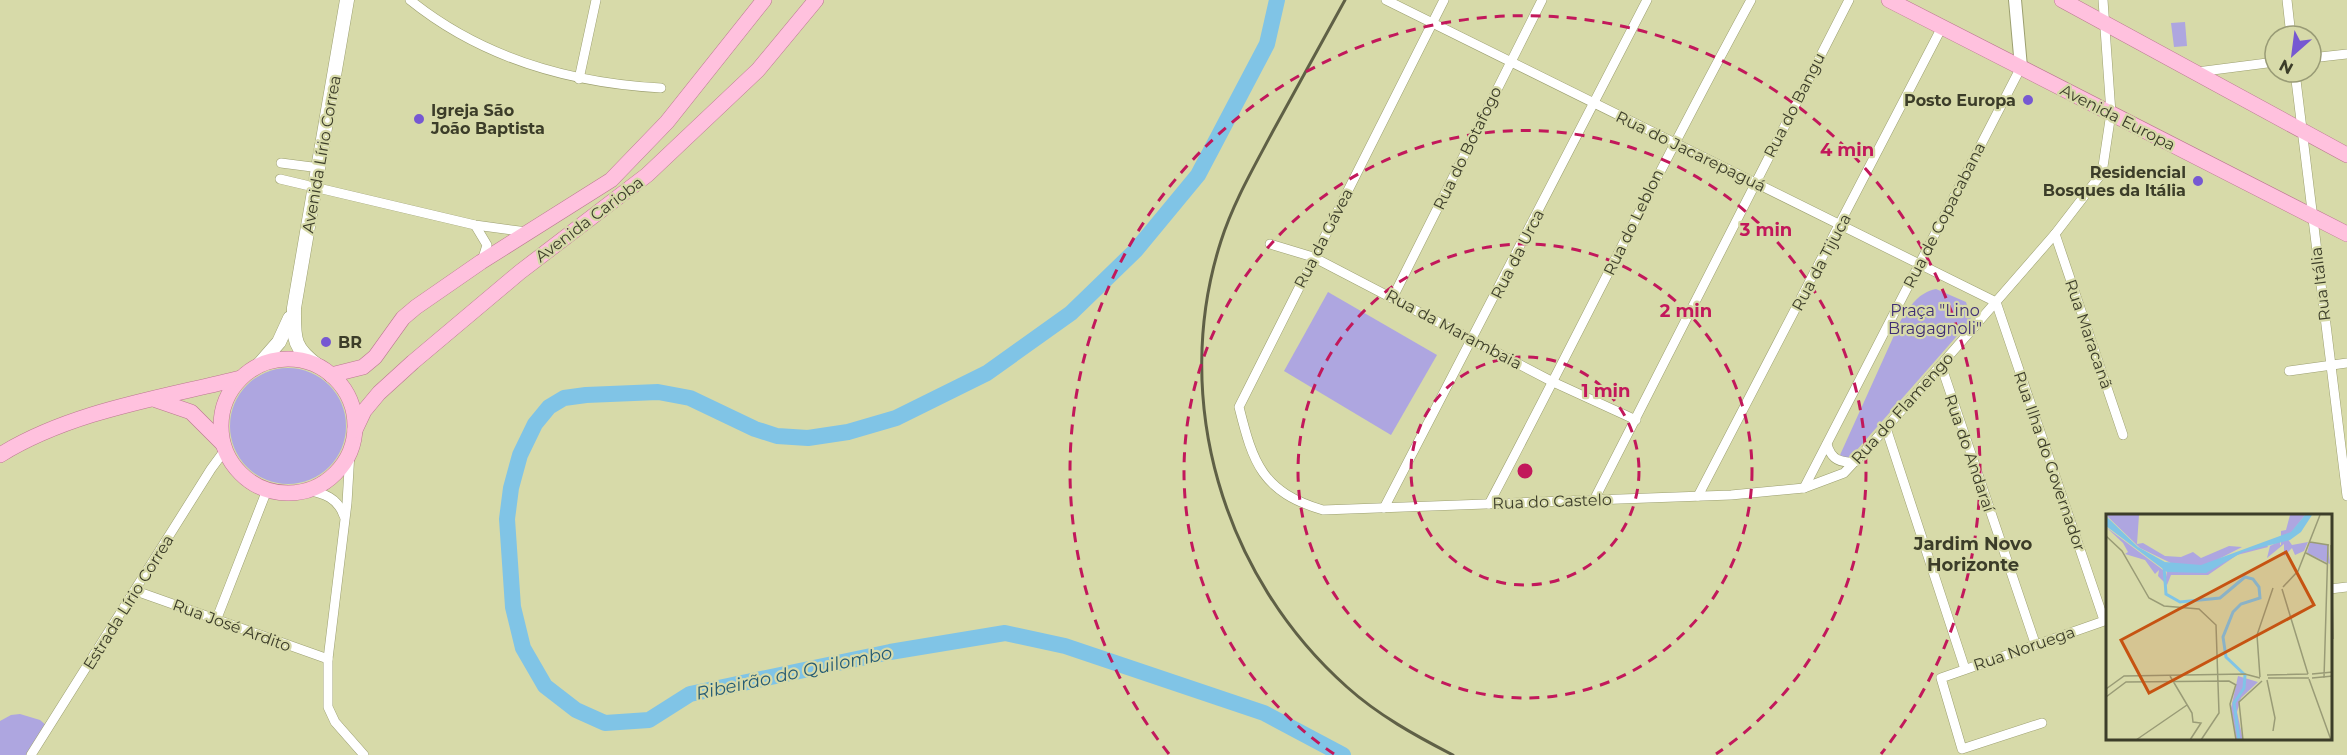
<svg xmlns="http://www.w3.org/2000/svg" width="2347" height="755" font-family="Montserrat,sans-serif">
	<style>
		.green { fill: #aea6e0 }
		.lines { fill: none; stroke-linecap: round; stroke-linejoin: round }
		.river { stroke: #80c4e6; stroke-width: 16 }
		.minor-casing { stroke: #9c9f70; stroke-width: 10 }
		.tertiary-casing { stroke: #9c9f70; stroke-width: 14 }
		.secondary-casing { stroke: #9c9f70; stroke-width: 15 }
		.primary-casing { stroke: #bb7890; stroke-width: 16 }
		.minor { stroke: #fff; stroke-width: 9 }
		.tertiary { stroke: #fff; stroke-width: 12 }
		.secondary { stroke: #fff; stroke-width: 14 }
		.primary { stroke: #ffc1de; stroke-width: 15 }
		.rail { stroke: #5f6046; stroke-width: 3 }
		.ring { fill: none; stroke: #c2185b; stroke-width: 3; stroke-dasharray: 10 8 }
		.poi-dot { fill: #7658d2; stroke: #d7daa9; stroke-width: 2 }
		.labels { text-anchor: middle; stroke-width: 4.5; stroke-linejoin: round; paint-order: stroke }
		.poi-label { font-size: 16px; font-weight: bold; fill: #3c3d29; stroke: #d7daa9; text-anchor: end }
		.street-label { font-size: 16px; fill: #3c3d29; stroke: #d7daa9 }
		.park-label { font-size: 16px; fill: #3f2e74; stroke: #d7daa9 }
		.neighbourhood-label { font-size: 18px; font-weight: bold; fill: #3c3d29; stroke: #d7daa9 }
		.water-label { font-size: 18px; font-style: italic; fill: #255b73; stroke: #d7daa9 }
		.inset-river { fill: none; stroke: #80c4e6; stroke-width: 3 }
		.inset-road { fill: none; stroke: #999b76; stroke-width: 1.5 }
		.view { fill: #c65312; fill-opacity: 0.15; stroke: #c65312; stroke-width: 3 }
		.inset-edge { fill: none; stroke: #3c3d29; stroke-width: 3 }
		.centre { fill: #c2185b; stroke: #d7daa9; stroke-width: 3 }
		.ring-label { font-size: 18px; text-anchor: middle; font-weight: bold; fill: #c2185b; stroke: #d7daa9; stroke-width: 4.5; stroke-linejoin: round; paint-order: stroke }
	</style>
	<rect width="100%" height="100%" fill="#d7daa9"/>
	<g class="green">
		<polygon points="2185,22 2187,46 2174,47 2171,23"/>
		<path d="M1936 289 1966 302 1971 320 1848 460 1840 455 1901 320C1911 305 1918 293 1936 289Z"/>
		<polygon points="1328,292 1437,355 1391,435 1284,371"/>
		<circle cx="288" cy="426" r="58"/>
		<polygon points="20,714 40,720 47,726 36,755 0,755 0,721 11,715"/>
	</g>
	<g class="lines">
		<polyline class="river" points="1277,0 1267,44 1198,175 1136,250 1071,313 987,373 896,418 848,432 808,438 777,436 755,429 690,398 658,392 586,395 564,398 549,407 535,424 520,455 511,488 507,519 513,607 523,648 545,686 576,710 605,723 649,720 690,694 890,652 1005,633 1065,646 1264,713 1343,755"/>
		<g class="minor-casing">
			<g id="minor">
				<path d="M410 0C482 58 571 83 661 88"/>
				<polyline points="1386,0 1996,302 2104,620"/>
				<path d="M1444 0 1239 407C1253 463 1262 492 1323 510L1731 495 1804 488 1844 473 1886 428 2055 234 2102 173 2111 113 2103 0"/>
				<polyline points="2287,0 2291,36"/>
				<polyline points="2311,58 2347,54"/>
				<polyline points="2197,72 2275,62"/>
				<polyline points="2295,72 2347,496"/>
				<polyline points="579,79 596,0"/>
				<polyline points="281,163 320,168"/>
				<polyline points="280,179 475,225 527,232"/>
				<polyline points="475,225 487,245 482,261"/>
				<polyline points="2055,234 2123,435"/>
				<polyline points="1270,244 1313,257 1553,382 1636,420"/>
				<polyline points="1393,297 1542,0"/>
				<polyline points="1941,365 2035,643"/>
				<polyline points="2289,371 2347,363"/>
				<polyline points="1886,428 1965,669"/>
				<path d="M1827 444C1831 460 1842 464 1857 461"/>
				<polyline points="350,452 347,503 328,659 328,707 335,722 364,755"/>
				<polyline points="1804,488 2021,67"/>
				<path d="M306 490C324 493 338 498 344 516"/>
				<polyline points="1698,496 1942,27"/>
				<polyline points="1594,500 1849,0"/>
				<path d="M1489 504C1578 336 1660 166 1751 0"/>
				<polyline points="1384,508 1647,0"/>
				<polyline points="2330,589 2347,587"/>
				<polyline points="136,591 328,659"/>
				<polyline points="217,618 267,490"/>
				<polyline points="2042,723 1962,749 1941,678 2107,620"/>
				<polyline points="31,755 211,469 225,450"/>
			</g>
		</g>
		<g class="tertiary-casing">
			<polyline id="tertiary" points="2015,0 2021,67"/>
		</g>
		<g class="secondary-casing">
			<g id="secondary">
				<polyline points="258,366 279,342 290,318"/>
				<path d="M318 366C292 347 294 338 294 308L347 0"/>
			</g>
		</g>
		<g class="primary-casing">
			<g id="primary">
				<polyline points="1889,0 2347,234"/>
				<polyline points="2062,0 2347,155"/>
				<circle cx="288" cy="426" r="67"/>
				<polyline points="331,375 363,367 375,357 403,318 416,307 481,262 611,180 667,122 764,0"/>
				<polyline points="156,400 191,412 223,444"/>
				<polyline points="355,430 364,411 379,393 413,362 520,272 647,175 758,70 816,0"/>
				<path d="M0 455C71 411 161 398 241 378"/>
			</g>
		</g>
		<use href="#minor" class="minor"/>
		<use href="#tertiary" class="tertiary"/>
		<use href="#secondary" class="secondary"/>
		<use href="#primary" class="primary"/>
		<path class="rail" d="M1345 0C1321 44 1297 87 1273 131 1254 167 1233 203 1221 241 1170 399 1223 577 1347 687 1378 715 1416 736 1453 755"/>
	</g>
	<g class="ring">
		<circle cx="1525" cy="471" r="114"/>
		<circle cx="1525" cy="471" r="227"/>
		<path d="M1334 754A341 341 0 1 1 1716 754"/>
		<path d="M1169 754A455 455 0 1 1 1881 754"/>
	</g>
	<g class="poi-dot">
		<circle cx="2028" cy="100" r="6"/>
		<circle cx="419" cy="119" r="6"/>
		<circle cx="2198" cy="181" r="6"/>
		<circle cx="326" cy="342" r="6"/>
	</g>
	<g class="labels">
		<g class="poi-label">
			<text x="2016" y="106">Posto Europa</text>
			<text x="431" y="116" text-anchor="start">Igreja São<tspan x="431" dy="18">João Baptista</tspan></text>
			<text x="2186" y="178">Residencial<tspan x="2186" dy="18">Bosques da Itália</tspan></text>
			<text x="338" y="348" text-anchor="start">BR</text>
		</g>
		<g class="street-label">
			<text transform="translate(1794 105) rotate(-63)" y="6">Rua do Bangu</text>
			<text transform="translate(2118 117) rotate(27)" y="6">Avenida Europa</text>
			<text transform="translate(1467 148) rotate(-64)" y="6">Rua do Botafogo</text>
			<text transform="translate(1691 151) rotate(26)" y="6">Rua do Jacarepaguá</text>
			<text transform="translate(321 154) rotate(-80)" y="6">Avenida Lírio Correa</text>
			<text transform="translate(1944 215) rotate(-63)" y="6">Rua de Copacabana</text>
			<text transform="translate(589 219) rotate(-37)" y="6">Avenida Carioba</text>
			<text transform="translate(1633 222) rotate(-64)" y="6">Rua do Leblon</text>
			<text transform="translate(1323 238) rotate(-63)" y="6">Rua da Gávea</text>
			<text transform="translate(1517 254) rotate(-63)" y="6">Rua da Urca</text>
			<text transform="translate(1821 262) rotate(-62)" y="6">Rua da Tijuca</text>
			<text transform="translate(2320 284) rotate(-97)" y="6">Rua Itália</text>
			<text transform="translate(1454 329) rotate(28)" y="6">Rua da Marambaia</text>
			<text transform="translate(2089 334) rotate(71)" y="6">Rua Maracanã</text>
			<text transform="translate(1902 408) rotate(-48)" y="6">Rua do Flamengo</text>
			<text transform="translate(1970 453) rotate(71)" y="6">Rua do Andaraí</text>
			<text transform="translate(2050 461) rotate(71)" y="6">Rua Ilha do Governador</text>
			<text transform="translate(1552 501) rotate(-2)" y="6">Rua do Castelo</text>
			<text transform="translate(128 602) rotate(-58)" y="6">Estrada Lírio Correa</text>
			<text transform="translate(232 625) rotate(20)" y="6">Rua José Ardito</text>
			<text transform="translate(2024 648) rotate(-19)" y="6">Rua Noruega</text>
		</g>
		<g class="park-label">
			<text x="1935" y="316">Praça "Lino<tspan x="1935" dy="18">Bragagnoli"</tspan></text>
		</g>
		<g class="neighbourhood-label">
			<text x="1973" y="550">Jardim Novo<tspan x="1973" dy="21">Horizonte</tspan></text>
		</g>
		<g class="water-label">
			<text transform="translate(794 673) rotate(-12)" y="6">Ribeirão do Quilombo</text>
		</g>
	</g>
	<g transform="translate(2106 514)">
		<rect width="226" height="226" fill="#d7daa9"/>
		<path d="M0 1H33L31 30 37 29 59 42 75 43 87 38 95 44 123 32 136 33 101 51H69L34 34ZM184 1H199L181 24 186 31 202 28 198 37 189 41 186 34 178 42V30L161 44 164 32 174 27V31H175V17L180 16ZM0 13 57 56 60 63 61 57 101 58 113 48 144 34 161 31 162 33 131 41 102 61H65L61 71 52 62 53 56 49 60 39 46 19 40 22 38 17 29ZM204 28 222 31 224 50 201 39ZM132 162 152 168 135 184 131 198 137 226H130L125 194Z" fill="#aea6e0"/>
		<path d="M199 1H206L195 18 184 26 137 38 100 59 61 58 0 12V2L32 33 59 48 95 51 185 18Z" fill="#80c4e6"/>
		<path class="inset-river" d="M58 53 60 80 74 88 114 84 139 63 147 65 153 73 154 84 135 90 127 98 117 123 120 143 139 161 138 174 128 189 133 226"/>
		<path class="inset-road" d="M0 22 16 37 43 84 58 92 93 95 110 111 113 199 95 226M204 28 223 31M225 31 227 125M200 39 221 50M177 73 192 57 214 1M176 75 202 160M206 160 227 158M161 161 202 160M64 162 86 199 87 208 95 209 84 226M154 163 151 121 167 74M162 164H203M206 164 227 162M218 164 222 31M203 165 225 226M161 166 169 204 167 217M0 175 18 162 139 160 154 164M0 183 20 168 123 167 130 171M30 226 81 191M130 226 124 190 130 170M137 226 133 188 156 167"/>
		<path class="view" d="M180 38 208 91 43 179 15 126Z"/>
		<rect width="226" height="226" class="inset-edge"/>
	</g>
	<circle cx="1525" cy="471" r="9" class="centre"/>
	<g class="ring-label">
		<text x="1847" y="156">4 min</text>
		<text x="1766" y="236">3 min</text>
		<text x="1686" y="317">2 min</text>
		<text x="1606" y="397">1 min</text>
	</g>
	<g transform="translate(2293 54) rotate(208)"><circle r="28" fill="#d7daa9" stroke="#999b76" stroke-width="1.5"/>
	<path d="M0-4.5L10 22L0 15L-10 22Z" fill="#7658d2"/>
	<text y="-9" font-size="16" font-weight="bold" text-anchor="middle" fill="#3c3d29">N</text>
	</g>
</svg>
